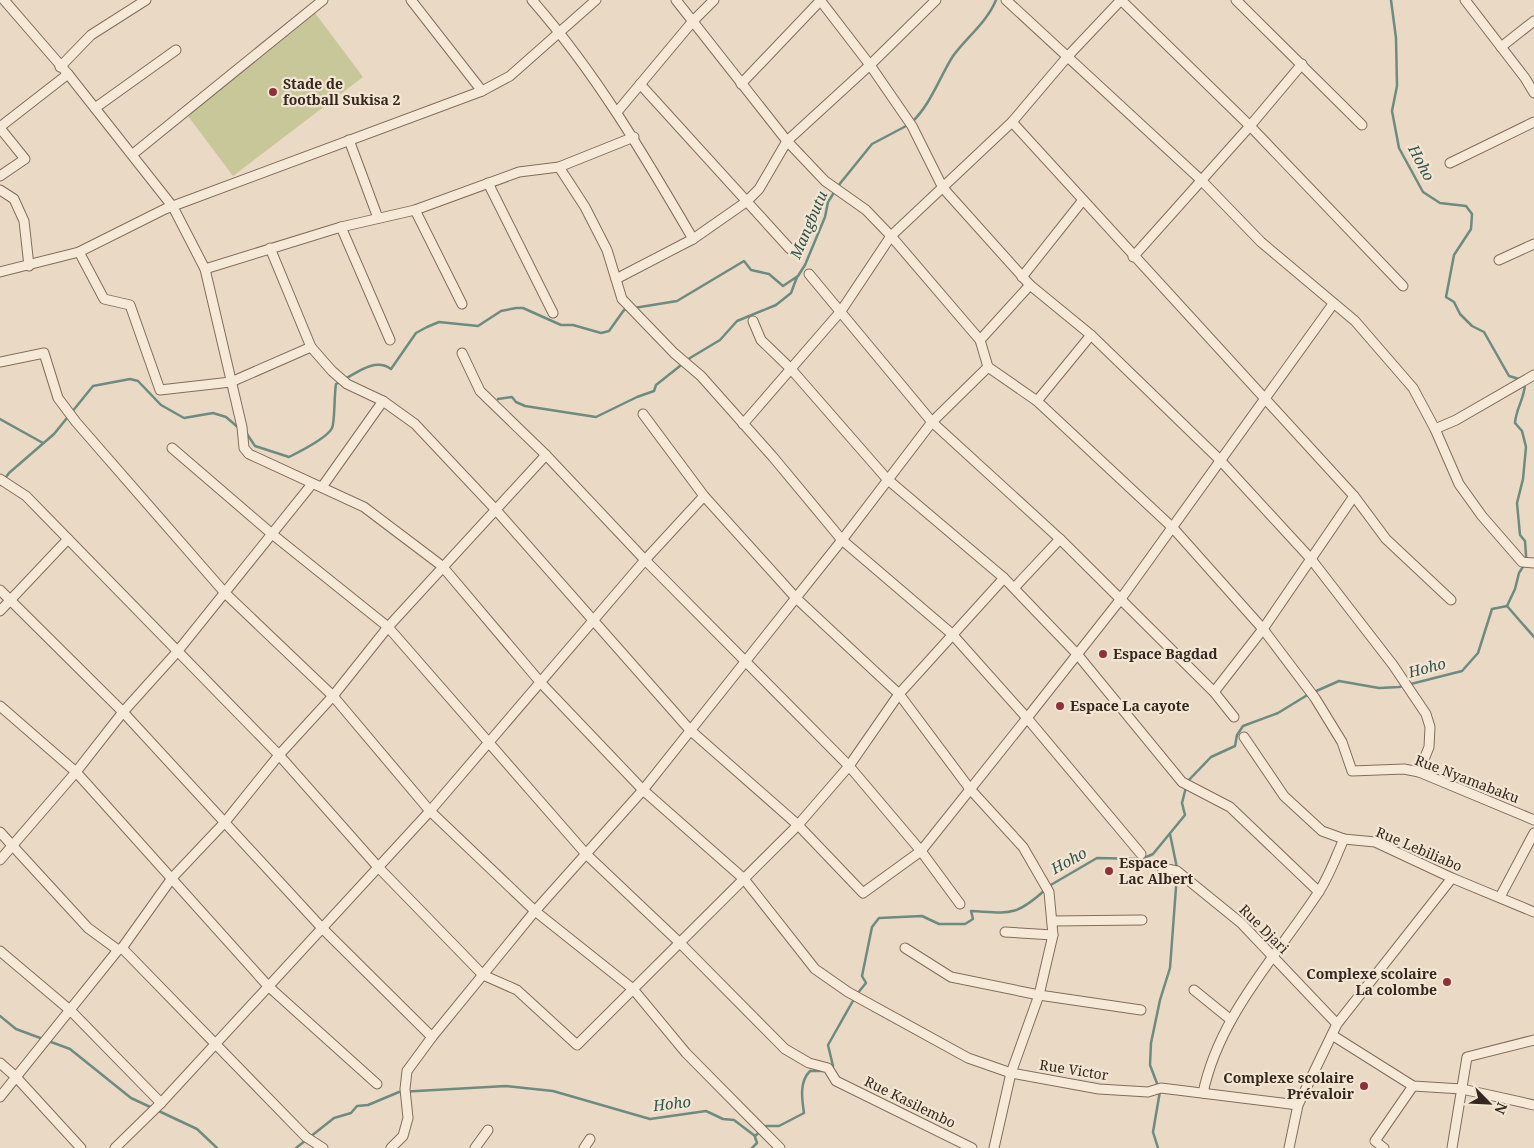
<svg xmlns="http://www.w3.org/2000/svg" width="1534" height="1148" font-family="'Noto Serif',serif">
	<style>
		.green { fill: #c7c79a }
		.lines { fill: none; stroke-linecap: round; stroke-linejoin: round }
		.stream { stroke: #6e8b80; stroke-width: 2.5 }
		.minor-casing { stroke: #836c5c; stroke-width: 11 }
		.minor { stroke: #f6e9d7; stroke-width: 9 }
		.poi-dot { fill: #8d323d; stroke: #f2e6d3; stroke-width: 2 }
		.labels { text-anchor: middle; stroke-width: 4.5; stroke-linejoin: round; paint-order: stroke }
		.poi-label { font-size: 14px; font-weight: bold; fill: #35271f; stroke: #f2e6d3; text-anchor: start }
		.street-label { font-size: 14px; fill: #35271f; stroke: #f2e6d3 }
		.water-label { font-size: 15px; font-style: italic; fill: #30534d; stroke: #f2e6d3 }
	</style>
	<rect width="100%" height="100%" fill="#eadac5"/>
	<polygon class="green" points="312,9 363,77 233,176 182,108"/>
	<g class="lines">
		<g class="stream">
			<polyline points="1391,0 1396,38 1397,86 1392,111 1399,148 1423,192 1440,203 1466,206 1472,214 1471,229 1454,255 1446,297 1454,302 1460,314 1472,326 1484,332 1509,376 1519,379"/>
			<path d="M912 122C931 104 939 78 953 56 967 37 987 22 996 0"/>
			<polyline points="838,186 872,144 908,125"/>
			<polyline points="634,308 677,301 744,261 751,270 769,274 783,286 798,276 805,265 825,217 828,202 835,191"/>
			<path d="M345 379C359 371 376 358 391 369L416 333 427 327 439 322 478 326 501 311 516 308H523L561 325H573L601 333 609 331 624 310 629 309"/>
			<polyline points="498,399 512,397 516,402 525,406 596,417 637,397 654,391 656,385 690,358 720,340 737,321 776,305 791,293 797,277"/>
			<polyline points="0,419 43,443"/>
			<path d="M245 431 255 446 289 457C299 452 328 437 332 428 335 422 334 395 336 384L340 382"/>
			<polyline points="0,485 9,473 54,434 93,386 130,379 138,381 161,405 184,418 213,413 226,417 240,429"/>
			<path d="M1507 606 1515 589 1519 573 1526 562V555L1525 541 1520 535 1517 503 1523 479 1526 447 1522 431 1515 423C1516 408 1525 398 1525 383"/>
			<polyline points="1507,606 1534,637"/>
			<polyline points="1314,692 1339,681 1379,688 1399,687 1462,671 1478,653 1492,609 1507,606"/>
			<polyline points="1187,782 1211,757 1235,746 1237,735 1243,726 1278,713 1309,694"/>
			<polyline points="1170,834 1177,868"/>
			<polyline points="1049,886 1097,858 1142,859 1153,854 1185,815 1182,803 1186,787"/>
			<path d="M857 994 866 983 862 976 872 927 879 918 922 916 939 924H965L973 919 971 911C1010 913 1015 917 1045 890"/>
			<polyline points="0,1016 16,1029 70,1049 131,1098 197,1129 217,1148"/>
			<polyline points="830,1069 833,1066 828,1045 854,999"/>
			<polyline points="1158,1086 1150,1065 1151,1043 1160,1000 1170,968 1177,874"/>
			<path d="M755 1136 766 1126H779L804 1113C802 1099 799 1082 810 1071H823"/>
			<polyline points="296,1148 334,1118 351,1113 357,1106 368,1105 399,1092 506,1086 553,1091 650,1119 706,1111 723,1119 734,1120 755,1136"/>
			<polyline points="752,1148 757,1143 755,1137"/>
			<polyline points="1158,1148 1153,1132 1160,1091"/>
		</g>
		<g class="minor-casing">
			<g id="minor">
				<polyline points="4,0 68,74 173,207 205,269 242,427 244,448 249,454 364,507 442,566 541,683 643,790 744,879 815,969 848,992 968,1058 1011,1073 1099,1089 1148,1092 1161,1088 1298,1105"/>
				<polyline points="411,0 482,91"/>
				<path d="M532 0C596 73 644 155 693 239"/>
				<polyline points="676,0 787,141 825,181 866,210 891,236 980,340 988,367 1037,401 1173,528 1263,629 1315,698 1342,742 1352,771 1404,769 1419,772 1534,820"/>
				<polyline points="820,0 870,65 912,126 943,188 1030,285 1091,335 1220,460 1311,559 1393,665 1426,714 1430,727 1429,747 1419,772"/>
				<polyline points="1006,0 1201,180 1261,242 1355,321 1413,388 1435,429 1459,484 1482,516 1522,562 1534,563"/>
				<polyline points="1121,0 1250,126 1403,286"/>
				<polyline points="1236,0 1362,125"/>
				<polyline points="1465,0 1525,78 1534,93"/>
				<polyline points="1501,47 1534,21"/>
				<polyline points="60,67 91,35 146,0"/>
				<polyline points="640,84 790,249"/>
				<polyline points="741,84 821,0"/>
				<polyline points="95,108 176,50"/>
				<polyline points="617,112 693,21 714,0"/>
				<polyline points="1012,122 1354,496 1386,539 1451,600"/>
				<polyline points="0,127 68,74"/>
				<polyline points="0,128 25,159 0,176"/>
				<polyline points="349,140 378,218"/>
				<polyline points="133,154 323,0"/>
				<polyline points="1450,163 1534,122"/>
				<polyline points="559,167 585,207 607,250 622,299 674,353 701,376 773,457 842,540 952,634 1027,718 1141,854"/>
				<polyline points="488,183 553,313"/>
				<polyline points="0,190 14,199 24,221 29,266"/>
				<polyline points="415,210 462,304"/>
				<polyline points="341,227 390,340"/>
				<polyline points="270,248 311,347 332,371 347,384 383,401 415,424 496,510 690,730 798,825 863,893 921,851 1027,718 1120,600 1333,304"/>
				<polyline points="79,252 104,299 130,305 160,390 231,382 311,347"/>
				<polyline points="1133,257 1250,126 1302,64"/>
				<polyline points="1499,260 1534,244"/>
				<polyline points="205,269 341,227 415,210 519,172 559,167 634,137"/>
				<polyline points="0,272 79,252 165,209 482,91 510,76 596,0"/>
				<polyline points="809,274 932,422 1060,539 1214,692 1234,717"/>
				<polyline points="1022,277 1083,200"/>
				<polyline points="616,279 693,239 746,202 759,189 787,141 870,65 936,0"/>
				<polyline points="753,321 761,340 791,369 887,479 1004,578 1077,654 1182,782 1230,807 1319,892"/>
				<polyline points="980,340 1030,285"/>
				<polyline points="462,353 480,391 546,455 645,560 849,766 921,851 960,904"/>
				<polyline points="0,362 44,353 58,398 76,422 225,593 333,696 430,811 535,911 633,989 686,1053 780,1148"/>
				<polyline points="1037,401 1091,335"/>
				<polyline points="643,414 704,496 796,598 899,694 970,789 1023,847 1049,892 1053,935 1039,995 1011,1073 994,1148"/>
				<polyline points="743,424 841,311 891,236 1012,122 1068,56 1121,0"/>
				<polyline points="1435,429 1456,420 1534,375"/>
				<polyline points="172,448 272,534 388,627 586,854 681,944 785,1049 809,1063 828,1068 836,1081 972,1148"/>
				<polyline points="0,479 26,496 279,755 378,867 483,975 517,990 577,1045 798,825 849,766 899,694 1004,578"/>
				<polyline points="322,487 383,401"/>
				<polyline points="1015,587 1060,539"/>
				<polyline points="0,590 123,712 322,928 432,1037"/>
				<polyline points="0,611 68,539"/>
				<polyline points="1214,692 1263,629 1354,496"/>
				<polyline points="0,706 76,772 268,986 377,1084"/>
				<polyline points="1244,737 1284,796 1322,831 1344,839 1375,842 1452,878 1534,912"/>
				<polyline points="0,832 88,928 118,950"/>
				<polyline points="0,860 76,772 123,712 177,652 312,484"/>
				<polyline points="1162,868 1177,871 1241,923 1337,1024"/>
				<polyline points="1500,897 1534,833"/>
				<polyline points="1052,921 1142,920"/>
				<polyline points="1005,932 1053,935"/>
				<polyline points="122,948 306,1137 323,1148"/>
				<polyline points="905,948 951,977 1039,995 1141,1010"/>
				<polyline points="0,951 71,1011 161,1103"/>
				<polyline points="1194,990 1231,1020"/>
				<polyline points="1332,1035 1413,1086 1462,1089 1534,1105"/>
				<polyline points="0,1063 16,1077 81,1148"/>
				<path d="M1203 1093C1219 1016 1276 957 1318 893 1329 877 1336 856 1344 839"/>
				<polyline points="0,1097 118,950 122,948 172,878 225,822 279,755 333,696 388,627 546,455"/>
				<polyline points="115,1148 161,1103 430,811 645,560 704,496"/>
				<polyline points="391,1148 403,1136 408,1118 405,1089 407,1071 432,1037 535,911 643,790 842,540 932,422 988,367"/>
				<polyline points="475,1148 488,1130"/>
				<polyline points="584,1148 590,1139"/>
				<polyline points="1289,1148 1298,1105 1337,1024 1452,878"/>
				<polyline points="1384,1148 1375,1141 1413,1086"/>
				<polyline points="1452,1148 1467,1057 1534,1040"/>
			</g>
		</g>
		<use href="#minor" class="minor"/>
	</g>
	<g class="poi-dot">
		<circle cx="273" cy="92" r="5"/>
		<circle cx="1103" cy="654" r="5"/>
		<circle cx="1060" cy="706" r="5"/>
		<circle cx="1109" cy="871" r="5"/>
		<circle cx="1447" cy="982" r="5"/>
		<circle cx="1364" cy="1086" r="5"/>
	</g>
	<g class="labels">
		<g class="poi-label">
			<text x="283" y="89">Stade de<tspan x="283" dy="16">football Sukisa 2</tspan></text>
			<text x="1113" y="659">Espace Bagdad</text>
			<text x="1070" y="711">Espace La cayote</text>
			<text x="1119" y="868">Espace<tspan x="1119" dy="16">Lac Albert</tspan></text>
			<text x="1437" y="979" text-anchor="end">Complexe scolaire<tspan x="1437" dy="16">La colombe</tspan></text>
			<text x="1354" y="1083" text-anchor="end">Complexe scolaire<tspan x="1354" dy="16">Prévaloir</tspan></text>
		</g>
		<g class="street-label">
			<text transform="translate(1467 779) rotate(21)" y="5">Rue Nyamabaku</text>
			<text transform="translate(1419 849) rotate(23)" y="5">Rue Lebiliabo</text>
			<text transform="translate(1264 929) rotate(45)" y="5">Rue Djari</text>
			<text transform="translate(1074 1070) rotate(9)" y="5">Rue Victor</text>
			<text transform="translate(910 1102) rotate(26)" y="5">Rue Kasilembo</text>
		</g>
		<g class="water-label">
			<text transform="translate(1421 163) rotate(62)" y="5">Hoho</text>
			<text transform="translate(809 225) rotate(-67)" y="5">Mangbutu</text>
			<text transform="translate(1427 668) rotate(-15)" y="5">Hoho</text>
			<text transform="translate(1069 861) rotate(-29)" y="5">Hoho</text>
			<text transform="translate(672 1104) rotate(-7)" y="5">Hoho</text>
		</g>
	</g>
	<g transform="translate(1489 1103) rotate(114)" stroke="#f2e6d3" stroke-width="4" paint-order="stroke">
	<path d="M0-4L9 19L0 12L-9 19Z" fill="#35271f"/>
	<text y="-8" font-size="14" font-weight="bold" text-anchor="middle" fill="#35271f">N</text>
	</g>
</svg>
